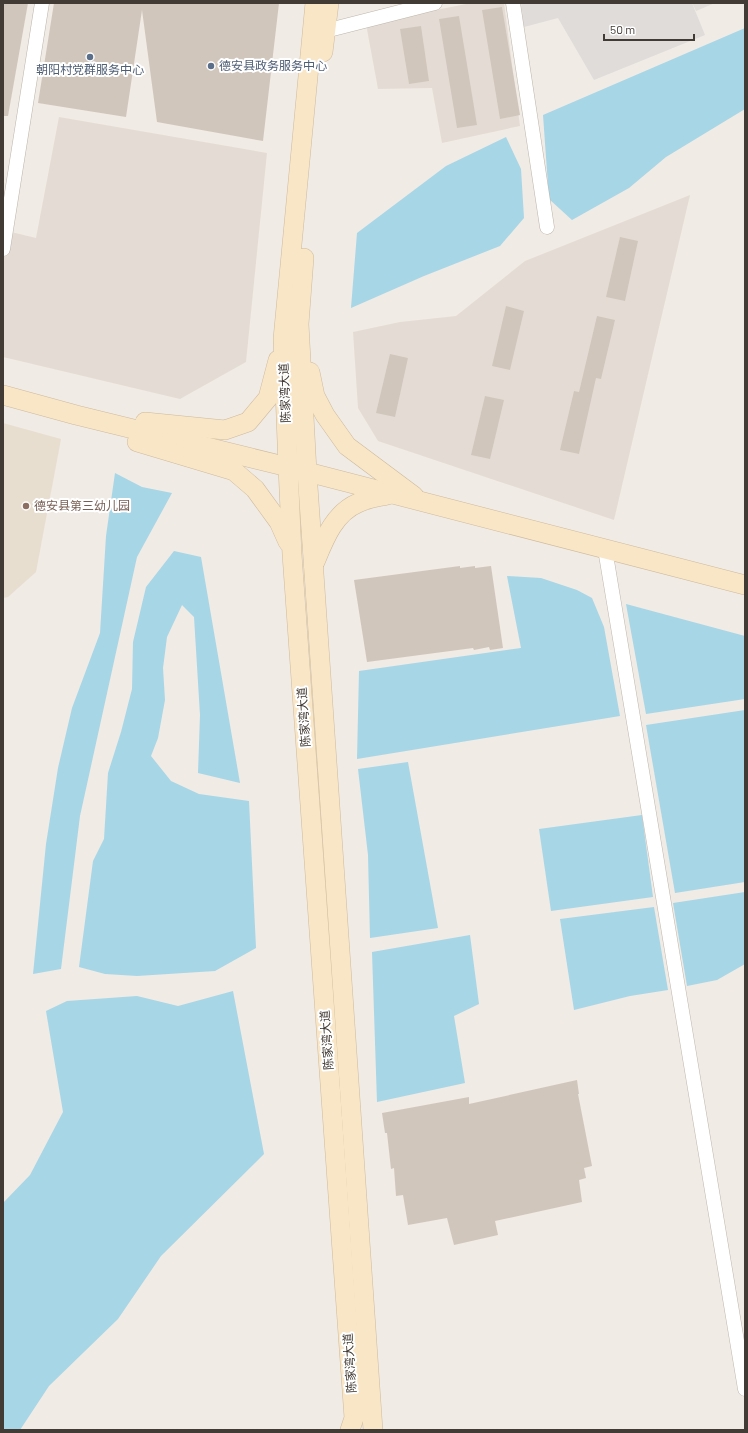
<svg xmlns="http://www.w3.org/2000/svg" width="748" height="1433" font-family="Barlow,'Noto Sans SC',sans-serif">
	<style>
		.residential { fill: #e4dcd4 }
		.industrial { fill: #e3ddda }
		.education { fill: #e8ded0 }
		.parking { fill: #dfdcda }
		.water { fill: #a7d6e7 }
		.building { fill: #d1c6bc }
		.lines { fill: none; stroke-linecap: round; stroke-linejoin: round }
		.minor-casing { stroke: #beb5ac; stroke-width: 15 }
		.secondary-casing { stroke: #cfba9b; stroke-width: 20 }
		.minor { stroke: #fff; stroke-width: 14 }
		.secondary { stroke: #f8e6c7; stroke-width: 19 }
		.service-dot { fill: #5c6f8a; stroke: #fff; stroke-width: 1.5 }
		.education-dot { fill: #8d6e63; stroke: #fff; stroke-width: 1.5 }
		.labels { text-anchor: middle; stroke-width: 4; stroke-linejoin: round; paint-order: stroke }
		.service-label { font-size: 12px; fill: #4e5e75; stroke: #fff; text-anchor: start }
		.street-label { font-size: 12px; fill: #423b35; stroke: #fff }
		.education-label { font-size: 12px; fill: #785e54; stroke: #fff; text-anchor: start }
	</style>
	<rect width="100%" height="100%" fill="#f0ebe5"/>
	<g class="residential">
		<polygon points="471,3 504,3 520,126 442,143 432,88 378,89 366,24"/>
		<polygon points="59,117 267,153 246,362 180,399 3,357 3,230 36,238"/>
		<polygon points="690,195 614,520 378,441 358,408 353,332 400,322 456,316 525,261"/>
	</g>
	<polygon class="industrial" points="692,3 715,3 696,11"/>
	<polygon class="education" points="3,423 61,439 36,572 8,597 3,598"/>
	<polygon class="parking" points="521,3 692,3 705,35 594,80 558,18 524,27"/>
	<g class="water">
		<polygon points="745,28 745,109 666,157 629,188 572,220 549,199 543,115"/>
		<polygon points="506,137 521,169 524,218 500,246 424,276 351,308 357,233 446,166"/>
		<polygon points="115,473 142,487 172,493 137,557 80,816 61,969 33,974 46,844 58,768 72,708 100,633 106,536"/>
		<polygon points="174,551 201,557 240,783 198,773 200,715 194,617 182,605 167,637 163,668 165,700 158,738 151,756 171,781 199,794 249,801 256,948 215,971 137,976 105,974 79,967 93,861 104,839 108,773 121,732 132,689 133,642 146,587"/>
		<polygon points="507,576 541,578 577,590 592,598 604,627 620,716 357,759 359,671 521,648"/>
		<polygon points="626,604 745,636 745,699 646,714"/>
		<polygon points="745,710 745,882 675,893 646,725"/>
		<polygon points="408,762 438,928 370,938 368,855 358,769"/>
		<polygon points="642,815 653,897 551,911 539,829"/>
		<polygon points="745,892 745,964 717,980 687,986 673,903"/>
		<polygon points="654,907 668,990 630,996 574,1010 560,919"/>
		<polygon points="470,935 479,1004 454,1016 465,1083 377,1102 372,952"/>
		<polygon points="233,991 264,1154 161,1256 118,1319 49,1386 20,1430 3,1430 3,1203 30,1175 63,1112 46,1011 67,1001 137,996 178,1006"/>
	</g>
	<g class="building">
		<polygon points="3,3 28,3 8,116 3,116"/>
		<polygon points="54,3 279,3 263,141 157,122 142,10 126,117 38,103"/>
		<polygon points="502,7 520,115 500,119 482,10"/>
		<polygon points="459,16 477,125 457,128 439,19"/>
		<polygon points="421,26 429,81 409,84 400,29"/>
		<polygon points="620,237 638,241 625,301 606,297"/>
		<polygon points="506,306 524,311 510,370 492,366"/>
		<polygon points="597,316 615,320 601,379 596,378 579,454 560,450 574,391 579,392"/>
		<polygon points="390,354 408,358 395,417 376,413"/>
		<polygon points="485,396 504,400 490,459 471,455"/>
		<polygon points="460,566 460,568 475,566 475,568 491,566 503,648 490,650 489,647 474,650 473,648 367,662 354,580"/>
		<polygon points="577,1080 579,1094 578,1094 592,1166 584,1168 586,1178 579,1180 582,1202 495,1221 498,1235 454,1245 447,1218 408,1225 403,1195 396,1196 394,1168 391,1169 387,1133 385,1133 382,1113 469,1097 469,1104"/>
	</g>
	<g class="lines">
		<g class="minor-casing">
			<g id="minor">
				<polyline points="513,3 547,227"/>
				<polyline points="325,31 435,3"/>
				<polyline points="3,249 42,3"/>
				<polyline points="605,549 745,1389"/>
			</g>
		</g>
		<g class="secondary-casing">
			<g id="secondary">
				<polyline points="315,3 283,339 288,467 292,554 354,1418 350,1430"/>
				<polyline points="323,52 329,3"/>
				<polyline points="304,258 299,324 307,472 373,1430"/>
				<polyline points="310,372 315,396 325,415 347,446 414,496"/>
				<polyline points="3,395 76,415 288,467 745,585"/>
				<polyline points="145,422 225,430 248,422 268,398 278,360"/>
				<polyline points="137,442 234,471 255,489 279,522 288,542"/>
				<path d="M315 562C324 540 334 513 358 503 368 498 380 497 391 494"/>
			</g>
		</g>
		<use href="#minor" class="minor"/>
		<use href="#secondary" class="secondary"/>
	</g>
	<g class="service-dot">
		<circle cx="90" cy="57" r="4"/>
		<circle cx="211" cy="66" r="4"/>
	</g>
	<circle class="education-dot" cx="26" cy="506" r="4"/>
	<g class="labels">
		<g class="service-label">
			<text x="219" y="70">德安县政务服务中心</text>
			<text x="90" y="74" text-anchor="middle">朝阳村党群服务中心</text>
		</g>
		<g class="street-label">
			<text transform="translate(285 393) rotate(-92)" y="4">陈家湾大道</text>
			<text transform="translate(304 717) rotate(-94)" y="4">陈家湾大道</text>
			<text transform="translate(327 1040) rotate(-94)" y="4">陈家湾大道</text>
			<text transform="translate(350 1363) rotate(-94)" y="4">陈家湾大道</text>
		</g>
		<g class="education-label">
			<text x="34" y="510">德安县第三幼儿园</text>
		</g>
	</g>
	<rect width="748" height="1433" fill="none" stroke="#423b35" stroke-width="8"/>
	<path d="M604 34v6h90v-6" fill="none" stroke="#423b35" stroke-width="2"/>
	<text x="610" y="34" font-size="12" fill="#423b35" stroke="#ffffff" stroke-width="3" paint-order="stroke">50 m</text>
</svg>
